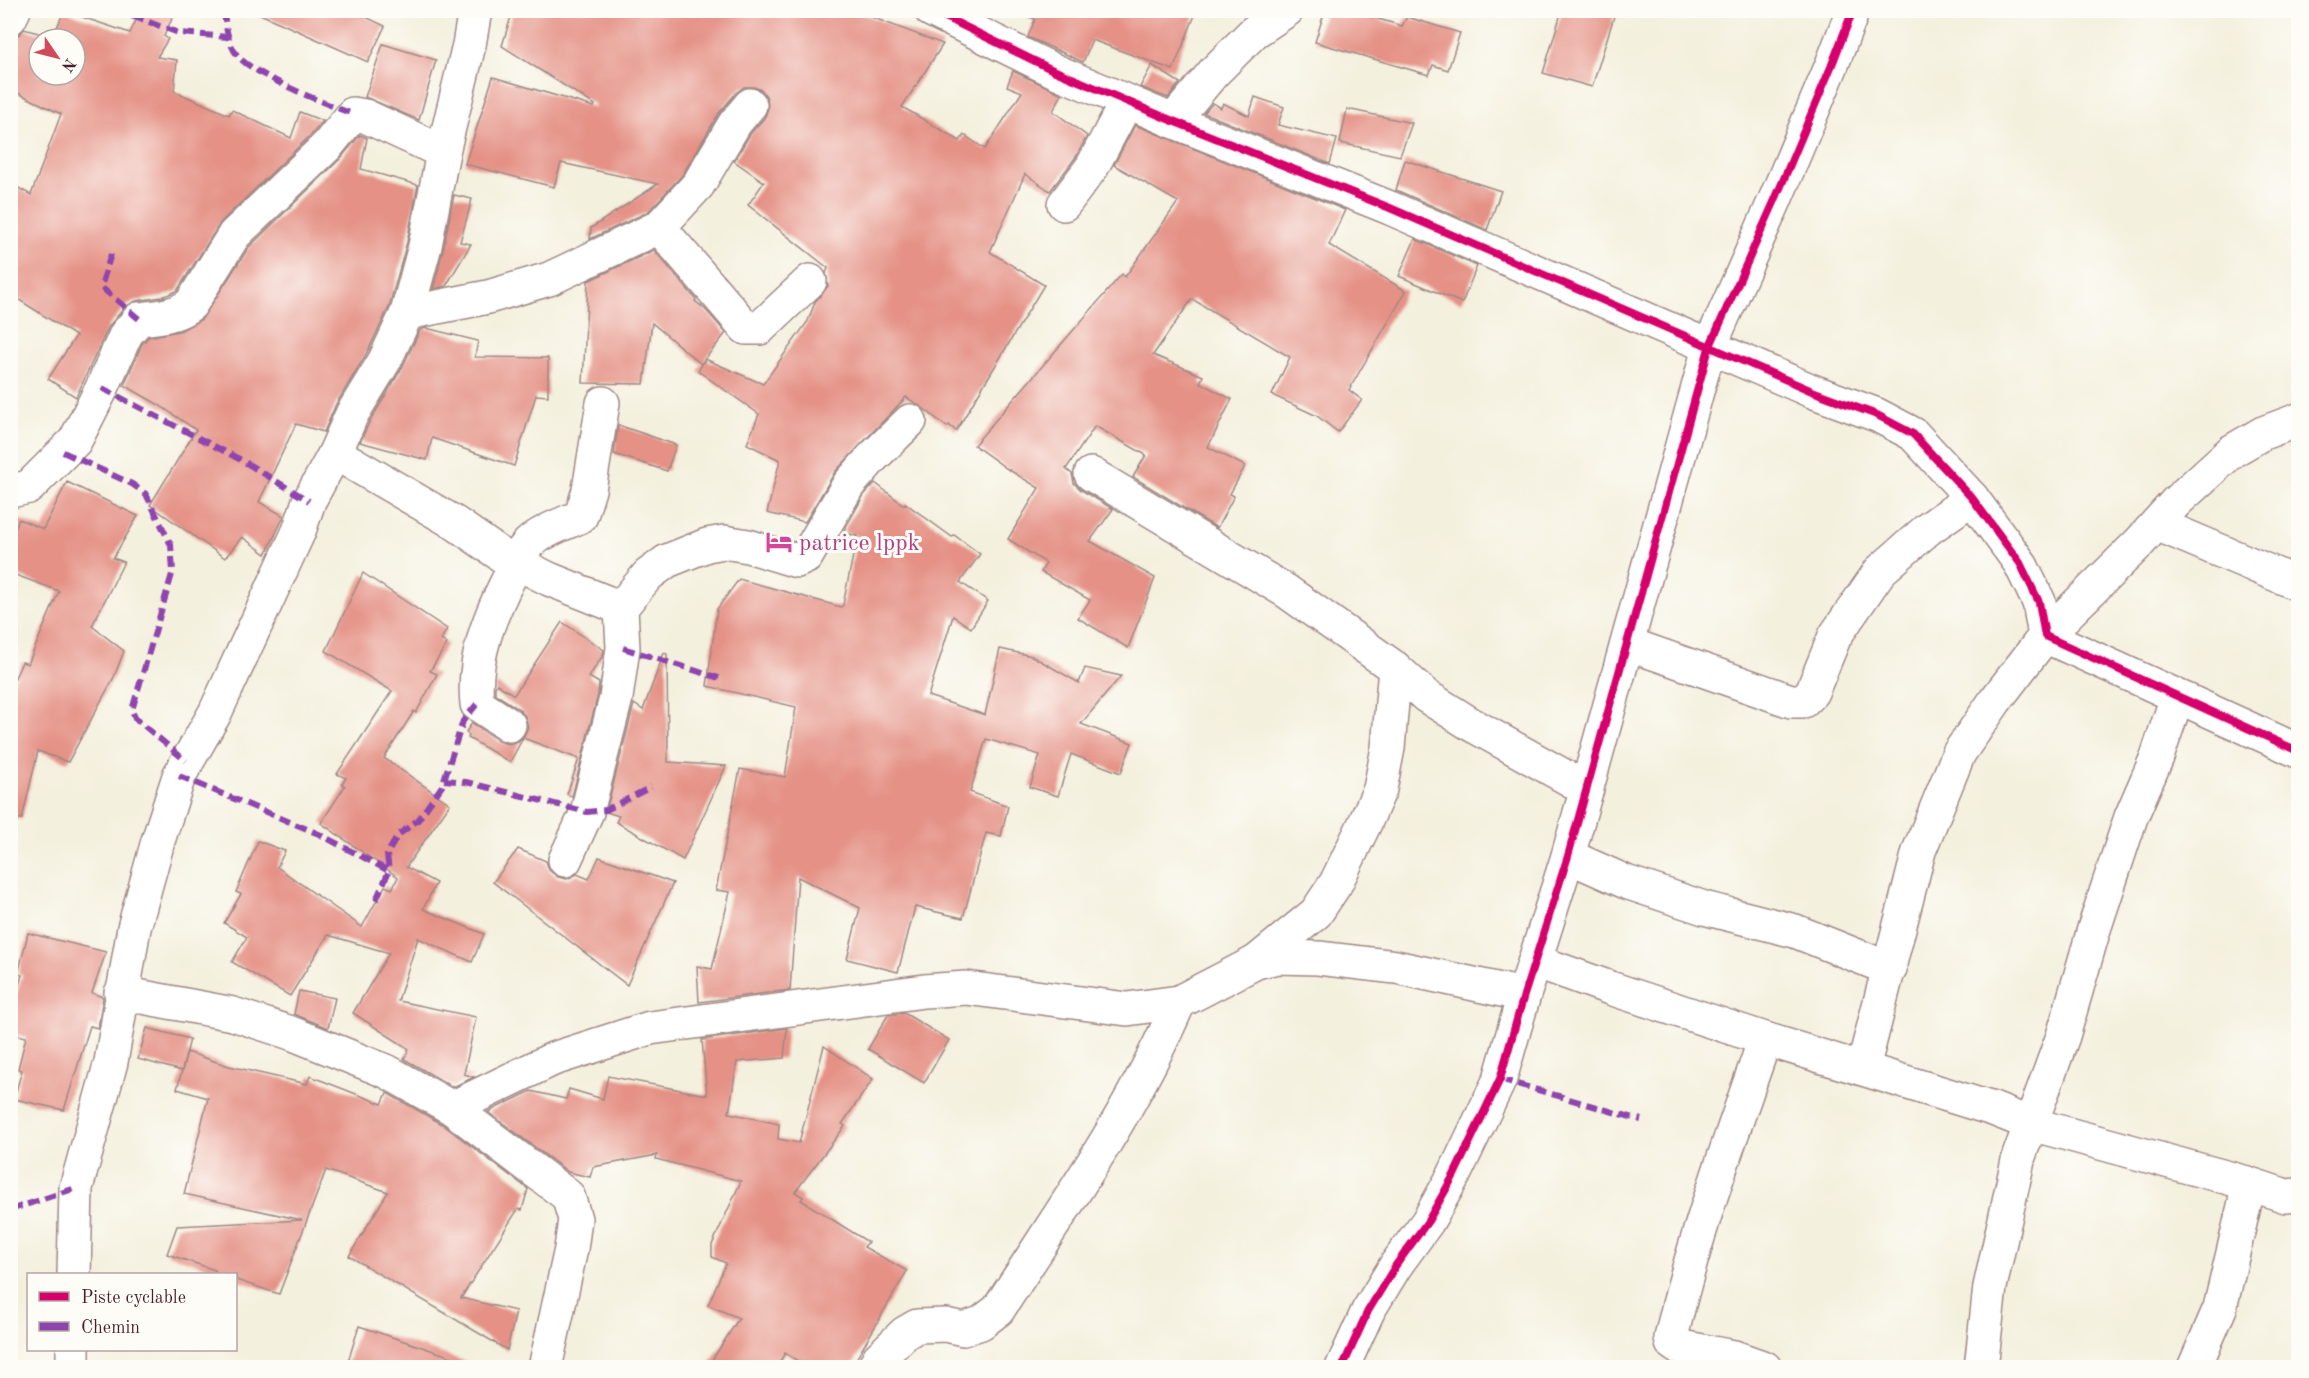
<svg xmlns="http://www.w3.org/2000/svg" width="2309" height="1378" font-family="'Old Standard TT',serif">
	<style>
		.building { fill: #e59185; fill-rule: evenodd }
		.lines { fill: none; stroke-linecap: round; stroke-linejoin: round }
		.minor-casing { stroke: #9f8884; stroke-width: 36 }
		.minor { stroke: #fff; stroke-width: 33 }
		.quiet { stroke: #8e44ad; stroke-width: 6; stroke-dasharray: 12 6; stroke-linecap: butt }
		.cycleway-casing { stroke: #fdfcf7; stroke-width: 11 }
		.cycleway { stroke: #d6006c; stroke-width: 8 }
		.labels { text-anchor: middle; stroke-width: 6; stroke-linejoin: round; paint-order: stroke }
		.hotel-label { font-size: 24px; fill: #b23c85; stroke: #fdfcf7; text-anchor: start }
	</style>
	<rect width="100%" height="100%" fill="#fdfcf7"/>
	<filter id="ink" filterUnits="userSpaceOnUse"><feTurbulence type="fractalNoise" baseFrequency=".0167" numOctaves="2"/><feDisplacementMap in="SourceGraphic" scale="12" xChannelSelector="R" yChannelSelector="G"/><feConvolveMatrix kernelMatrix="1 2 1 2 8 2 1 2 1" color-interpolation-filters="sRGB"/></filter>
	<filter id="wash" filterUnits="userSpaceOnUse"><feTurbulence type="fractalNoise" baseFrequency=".008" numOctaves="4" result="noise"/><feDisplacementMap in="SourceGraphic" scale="24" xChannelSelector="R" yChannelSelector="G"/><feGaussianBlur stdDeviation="1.35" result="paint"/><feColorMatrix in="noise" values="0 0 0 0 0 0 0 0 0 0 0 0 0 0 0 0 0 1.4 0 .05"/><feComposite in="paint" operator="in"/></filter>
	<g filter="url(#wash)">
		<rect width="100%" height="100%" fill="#f4f0de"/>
		<g id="blocks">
			<g class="building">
				<path d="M141 10H176L164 36 168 39 157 57 177 60 174 91 229 115 232 110 291 138 300 112 323 121 313 133 221 222 177 291 162 297 136 301 125 307 109 326 76 397 48 379 76 336 10 294V183L31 195 61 114 10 89V37L20 34 24 29 53 37 64 11 130 33ZM39 39H75V75H39Z"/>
				<polygon points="251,10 351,10 385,26 368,62"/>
				<polygon points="513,10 853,10 943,44 902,107 960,141 964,135 985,149 1022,92 1007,86 1013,71 1062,94 1053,111 1087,136 1076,157 1050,191 1025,174 990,252 1044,285 956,431 949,425 947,427 923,408 906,397 835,472 805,522 767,513 780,460 747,444 759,414 698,371 705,359 763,384 808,321 815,302 828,286 826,273 828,268 748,205 764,182 734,161 750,134 765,117 768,108 767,98 762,90 754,87 744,87 736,93 719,113 683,174 648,212 590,239 591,228 658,184 561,163 554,187 465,164 493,77 594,107 595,105 502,46"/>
				<polygon points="1021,10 1197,10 1173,70 1092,40 1083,62 1028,37 1035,19 1020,14"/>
				<polygon points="1325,10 1349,10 1402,26 1407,17 1460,33 1448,70 1433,65 1429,75 1315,42"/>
				<polygon points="1562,10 1616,10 1592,87 1543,73"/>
				<polygon points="383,44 436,60 419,120 365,97"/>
				<polygon points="1152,65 1180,83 1168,98 1140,87"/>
				<polygon points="1255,97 1284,107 1278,125 1337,139 1330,164 1204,113 1213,103 1221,108 1223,103 1249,116"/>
				<polygon points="1347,109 1412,123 1400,156 1340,143"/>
				<polygon points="1135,125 1345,210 1329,245 1406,291 1349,390 1362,400 1338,432 1317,416 1272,395 1290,357 1192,299 1153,355 1203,376 1200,383 1232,399 1208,447 1245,466 1230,494 1234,496 1217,528 1133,477 1146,455 1095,426 1066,469 1072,474 1074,483 1081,490 1113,509 1090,541 1155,578 1128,648 1078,618 1090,600 1041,572 1046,563 1008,539 1039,488 1006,468 974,445 1122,274 1125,277 1178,202 1114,165"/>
				<polygon points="360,135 367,138 361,169 418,185 407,242 389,307 368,351 336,404 324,432 296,424 259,502 284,516 266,554 242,537 225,558 150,505 196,430 159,405 124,385 142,344 148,337 180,331 202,319 249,247 340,159"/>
				<polygon points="1405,160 1501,191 1487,230 1396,190"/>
				<polygon points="454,195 472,199 460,242 471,244 446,286 433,289 443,250"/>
				<polygon points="1415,239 1477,266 1462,303 1399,276"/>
				<polygon points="654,250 696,299 695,301 705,309 726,333 701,364 652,323 644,384 583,383 588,281"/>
				<polygon points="426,328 478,341 475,357 548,358 548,396 536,395 514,466 432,438 427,460 360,442 369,423 402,368 420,330"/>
				<polygon points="618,425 676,445 667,471 614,454"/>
				<polygon points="67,482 138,516 113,558 124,562 92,626 124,651 114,677 68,762 38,751 22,819 10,818 10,689 22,662 28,664 59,591 10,573 10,541 19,519 43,529"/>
				<polygon points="875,483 904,505 905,503 952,537 954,535 980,554 960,582 988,601 971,628 953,616 928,696 985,715 1000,649 1032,656 1079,683 1085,668 1121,676 1081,724 1132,743 1121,773 1071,754 1058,796 1030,787 1040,755 986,739 970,792 1008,806 1001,836 986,833 963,918 915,907 898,972 847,959 860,908 798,877 790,990 699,1002 697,966 712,969 730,892 716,890 740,769 785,777 796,707 707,686 717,609 739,579 841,607 843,605 857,536 843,532 864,495"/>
				<polygon points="363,573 447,629 441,640 447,644 430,671 437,674 416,713 414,711 384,758 450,804 406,867 436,883 423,909 484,934 472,962 418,938 398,1001 476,1017 464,1074 474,1077 453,1087 404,1059 409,1049 353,1013 389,953 328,935 290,996 232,962 247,937 224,923 241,894 236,892 258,841 285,851 277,867 362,927 385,886 392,889 398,877 321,823 345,786 342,784 346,778 337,774 392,691 326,651"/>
				<polygon points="562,622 604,650 603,655 589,677 599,683 598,694 572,797 567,794 579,759 523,738 510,762 468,738 469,735 466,732 472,723 499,741 507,744 517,742 524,736 528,727 525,716 519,709 495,694 495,687 497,684 514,695"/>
				<polygon points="664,653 667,654 668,762 726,766 683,860 616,822 619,816 606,812 634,704 643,710"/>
				<polygon points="518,849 546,861 549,870 558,877 567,879 577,874 589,879 599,857 673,883 627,985 493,882"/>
				<polygon points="28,933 106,952 92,993 103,997 98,1028 90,1026 64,1110 14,1099 22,1070 18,1069 26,1037 10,1033 10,1015 22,975 18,974"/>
				<polygon points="299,991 335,998 328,1028 294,1014"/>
				<polygon points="904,1013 949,1040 924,1083 868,1049 888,1015"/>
				<polygon points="147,1028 190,1039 182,1071 138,1059"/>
				<polygon points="787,1028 784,1058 737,1062 729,1113 779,1124 778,1139 799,1143 824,1046 873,1079 842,1124 845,1126 795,1192 803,1197 801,1200 868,1242 864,1247 907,1271 851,1368 809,1368 785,1353 776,1368 707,1368 739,1318 708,1305 726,1263 712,1257 712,1245 741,1181 656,1159 657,1155 593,1167 590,1177 568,1172 488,1112 531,1091 566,1099 569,1089 603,1099 608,1076 707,1095 702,1040"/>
				<polygon points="187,1052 229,1066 307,1084 310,1076 382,1104 387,1093 442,1124 528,1189 522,1210 518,1209 461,1298 516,1311 507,1350 349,1256 388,1192 326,1170 279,1294 236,1280 236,1275 214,1275 215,1270 167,1254 177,1226 302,1220 184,1194 208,1098 177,1089"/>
				<polygon points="359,1326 467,1362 466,1368 346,1368"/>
			</g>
		</g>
	</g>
	<g filter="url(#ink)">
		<use href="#blocks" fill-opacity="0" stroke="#9f8884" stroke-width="1.5"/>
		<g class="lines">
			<g class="minor-casing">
				<g id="minor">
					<polyline points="931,10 1053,70 1173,121 1390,208 1812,391 1877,415 1913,434 1972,498 2020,563 2039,602 2045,636 2298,751"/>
					<polyline points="10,18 14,10"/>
					<polyline points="1173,121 1214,72 1254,32 1287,10"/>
					<polyline points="1064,204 1092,167 1127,101"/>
					<polyline points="659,227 746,328 760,328 810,281"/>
					<polyline points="407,313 488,297 549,279 659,227 698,185 735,123 750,105"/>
					<polyline points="335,453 455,523 501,555 549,579 621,608"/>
					<polyline points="1091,474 1286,591 1395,668"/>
					<path d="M10 491 29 487 75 441 102 388 126 334 139 319C158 317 176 316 191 304L234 235 327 146 353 114 365 116 443 152"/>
					<polyline points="2157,524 2298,584"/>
					<polyline points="1628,644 1791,701 1803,701 1812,692 1835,636 1880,571 1928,529 1972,498"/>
					<path d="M509 725 477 704C472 657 491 613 512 572 517 563 521 550 528 544 541 531 564 524 581 516L589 490 603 403"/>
					<polyline points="1568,856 1626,882 1704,908 1795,931 1890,969"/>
					<polyline points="565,860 587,812 616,698 623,648 621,608 632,594 648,575 667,561 707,545 724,542 748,546 797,561 806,557 849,484 872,458 910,421"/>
					<polyline points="1535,961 1610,988 1765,1039 1993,1109 2031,1124 2247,1183 2286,1196 2298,1195"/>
					<polyline points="1256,962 1316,913 1336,883 1365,823 1380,789 1388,748 1395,668 1426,696 1469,723 1587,789"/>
					<polyline points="121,993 233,1014 291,1033 388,1072 452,1108 568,1196 575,1219 571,1249 545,1368"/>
					<path d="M1765 1039C1731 1138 1694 1236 1671 1338L1672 1343 1676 1346 1734 1357 1765 1368"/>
					<polyline points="1863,1068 1919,851 1959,753 1995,701 2045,636 2139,543 2176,502 2232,451 2263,433 2298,420"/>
					<polyline points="452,1108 553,1059 650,1028 924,991 966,988 1127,1009 1179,1002 1256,962 1278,957 1318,958 1396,967 1524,995"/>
					<polyline points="74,1274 76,1188 111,1062 134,928 158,841 179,776 215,713 299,531 309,501 335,453 352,414 385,360 407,313 425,246 443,152 469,45 475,10"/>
					<polyline points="73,1368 73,1350"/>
					<path d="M874 1368 879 1358 905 1333 917 1326 946 1325 963 1329 981 1323 998 1310C1062 1210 1132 1112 1179 1002"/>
					<polyline points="1342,1368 1368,1311 1396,1265 1428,1221 1454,1175 1500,1079 1524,995 1568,856 1709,348 1775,200 1831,67 1853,10"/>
					<polyline points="1981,1368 1990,1287 2019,1156 2063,1036 2094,929 2131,817 2157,757 2177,697"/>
					<polyline points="2194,1368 2220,1308 2245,1202 2247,1183"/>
				</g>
			</g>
			<use href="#minor" class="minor"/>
			<g class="quiet">
				<polyline points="115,10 179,33 228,37"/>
				<path d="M224 10C225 25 228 43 237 55 251 74 328 105 353 114"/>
				<polyline points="111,254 101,287 139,319"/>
				<polyline points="102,388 243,461 309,501"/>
				<polyline points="63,452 132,484 146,494 171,545 173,571 132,710 135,718 186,761"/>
				<polyline points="623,648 719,678"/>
				<polyline points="179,776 319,834 389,871"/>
				<polyline points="444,780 466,782 587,812 606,810 651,787"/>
				<polyline points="376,900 389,871 387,855 390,849 398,835 418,820 442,786 463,721 477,704"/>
				<polyline points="1500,1079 1641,1120"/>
				<polyline points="10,1210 76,1188"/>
			</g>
			<g class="cycleway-casing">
				<g id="cycleway">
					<polyline points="931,10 1053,70 1173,121 1390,208 1812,391 1877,415 1913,434 1972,498 2020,563 2039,602 2045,636 2298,751"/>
					<polyline points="1342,1368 1368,1311 1396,1265 1428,1221 1454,1175 1500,1079 1524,995 1568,856 1709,348 1775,200 1831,67 1853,10"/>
				</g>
			</g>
			<use href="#cycleway" class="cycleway"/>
		</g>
	</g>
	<defs>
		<g id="hotel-bare" transform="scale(2.07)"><path d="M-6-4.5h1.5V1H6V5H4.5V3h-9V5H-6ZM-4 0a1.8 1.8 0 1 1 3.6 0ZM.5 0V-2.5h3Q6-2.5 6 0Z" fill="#d1479c" stroke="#fdfcf7" stroke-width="2.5" paint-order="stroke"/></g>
	</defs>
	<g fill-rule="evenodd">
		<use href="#hotel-bare" x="779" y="542"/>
	</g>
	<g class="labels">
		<g class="hotel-label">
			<text x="799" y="550">patrice lppk</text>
		</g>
	</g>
	<rect width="2309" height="1378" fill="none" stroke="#fdfcf7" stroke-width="36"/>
	<rect x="27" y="1273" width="210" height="78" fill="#fdfcf7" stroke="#b5a4a5" stroke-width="1.5"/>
	<rect x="39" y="1292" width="30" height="9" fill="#d6006c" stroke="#b5a4a5" stroke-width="1.5"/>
	<text x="81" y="1303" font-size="18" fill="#4a1f2b">Piste cyclable</text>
	<rect x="39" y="1322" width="30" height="9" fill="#8e44ad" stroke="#b5a4a5" stroke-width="1.5"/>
	<text x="81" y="1333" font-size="18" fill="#4a1f2b">Chemin</text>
	<g transform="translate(57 57) rotate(125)"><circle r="28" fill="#fdfcf7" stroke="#b5a4a5" stroke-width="1.5"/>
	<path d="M0-4.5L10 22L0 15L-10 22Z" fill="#d1495b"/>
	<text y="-9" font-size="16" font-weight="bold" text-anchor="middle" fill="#4a1f2b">N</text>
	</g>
</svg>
